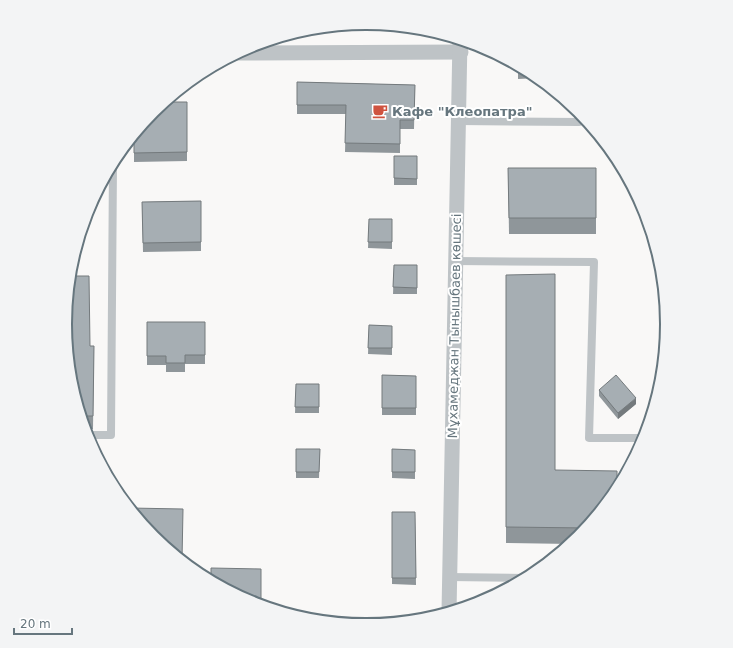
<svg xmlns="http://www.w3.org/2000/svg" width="733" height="648" font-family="'DejaVu Sans',sans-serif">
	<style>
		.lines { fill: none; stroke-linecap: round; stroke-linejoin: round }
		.lane { stroke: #bec3c6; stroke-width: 8 }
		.street { stroke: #bec3c6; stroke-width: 15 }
		.wall { fill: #8f969a }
		.shaded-wall { fill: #747a7d }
		.building { fill: #a6aeb3; stroke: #747a7d }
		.labels { text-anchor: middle; stroke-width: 4; stroke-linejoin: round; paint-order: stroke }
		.poi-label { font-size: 13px; font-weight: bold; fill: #66767e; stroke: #fff; text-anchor: start }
		.street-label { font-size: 13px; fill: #66767e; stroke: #fff }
		.rim { fill: none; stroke: #66767e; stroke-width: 2 }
	</style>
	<rect width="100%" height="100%" fill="#f9f8f7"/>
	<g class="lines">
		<g class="lane">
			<polyline points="459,121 579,122 578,111"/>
			<polyline points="456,261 594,262 589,438 645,438"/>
			<polyline points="666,341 666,308"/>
			<polyline points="87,435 111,435 113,164"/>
			<polyline points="449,577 527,578"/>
		</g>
		<g class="street">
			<polyline points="238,53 461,52"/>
			<polyline points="449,612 460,39"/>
		</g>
	</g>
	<g class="wall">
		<polygon points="518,65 534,74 539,78 518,79"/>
		<polygon points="297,82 415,85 414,129 400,129 400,153 345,152 346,114 297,114"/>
		<polygon points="187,102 187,161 134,162 134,135"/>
		<rect x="394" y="156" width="23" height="29"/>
		<polygon points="508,168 596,168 596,234 509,234"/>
		<polygon points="201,201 201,251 143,252 142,202"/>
		<polygon points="369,219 392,219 392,249 368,248"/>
		<polygon points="394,265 417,265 417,294 393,294"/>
		<polygon points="506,275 555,470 617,491 579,537 571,544 506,543"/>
		<polygon points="147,322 205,322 205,364 185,364 185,372 166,372 166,365 147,365"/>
		<polygon points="369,325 392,326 392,355 368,354"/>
		<polygon points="90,346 94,346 93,429 85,429 71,382"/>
		<polygon points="382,375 416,376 416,415 382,415"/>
		<polygon points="296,384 319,384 319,413 295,413"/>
		<polygon points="599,390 636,404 618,419 599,396"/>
		<polygon points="296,449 320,449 319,478 296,478"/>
		<polygon points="392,449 415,450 415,479 392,478"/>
		<polygon points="392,512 415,512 416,585 392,584"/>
	</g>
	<polygon class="shaded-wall" points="636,398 636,404 618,419 618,413"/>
	<g class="building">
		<polygon points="297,82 415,85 414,120 400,120 400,144 345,143 346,105 297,105"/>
		<polygon points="165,102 187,102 187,152 134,153 134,135 154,111"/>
		<polygon points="394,156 417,156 417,179 394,178"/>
		<polygon points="508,168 596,168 596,218 509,218"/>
		<polygon points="201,201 201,242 143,243 142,202"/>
		<polygon points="369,219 392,219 392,242 368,242"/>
		<polygon points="394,265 417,265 417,288 393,287"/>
		<polygon points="555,274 555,470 617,471 617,491 587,528 506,527 506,275"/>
		<polygon points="70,276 89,276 90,346 94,346 93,416 81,416 71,382 66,324"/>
		<polygon points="147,322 205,322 205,355 185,355 185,363 166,363 166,356 147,356"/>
		<polygon points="369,325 392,326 392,348 368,348"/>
		<polygon points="382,375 416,376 416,408 382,408"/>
		<polygon points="616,375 636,398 618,413 599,390"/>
		<polygon points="296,384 319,384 319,407 295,407"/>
		<polygon points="296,449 320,449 319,472 296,472"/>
		<polygon points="392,449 415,450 415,472 392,472"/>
		<polygon points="130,508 183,509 182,560 154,537"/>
		<polygon points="392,512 415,512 416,578 392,578"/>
		<polygon points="211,568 261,569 261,605 251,602 211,580"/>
		<polygon points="298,616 326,617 326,621 308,619"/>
	</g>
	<defs>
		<g id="cafe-bare" transform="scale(1.2)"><path d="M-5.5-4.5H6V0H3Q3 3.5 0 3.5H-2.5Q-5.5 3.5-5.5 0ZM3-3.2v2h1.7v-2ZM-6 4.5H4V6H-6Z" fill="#cf5340" stroke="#fff" stroke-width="2.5" paint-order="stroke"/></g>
	</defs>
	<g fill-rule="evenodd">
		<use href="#cafe-bare" x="380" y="111"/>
	</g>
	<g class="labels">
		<g class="poi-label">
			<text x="392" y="116">Кафе "Клеопатра"</text>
		</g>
		<g class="street-label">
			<text transform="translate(454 326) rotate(-89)" y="5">Мұхамеджан Тынышбаев көшесі</text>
		</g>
	</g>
	<path d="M0 0H733V648H0ZM72 324a294 294 0 1 1 588 0a294 294 0 1 1-588 0Z" fill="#f3f4f5" fill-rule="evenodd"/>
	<path class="rim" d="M72 324a294 294 0 1 1 588 0a294 294 0 1 1-588 0Z"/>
	<path d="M14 628v6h58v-6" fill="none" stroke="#66767e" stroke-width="2"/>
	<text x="20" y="628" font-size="12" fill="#66767e" stroke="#ffffff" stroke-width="3" paint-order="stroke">20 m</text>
</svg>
